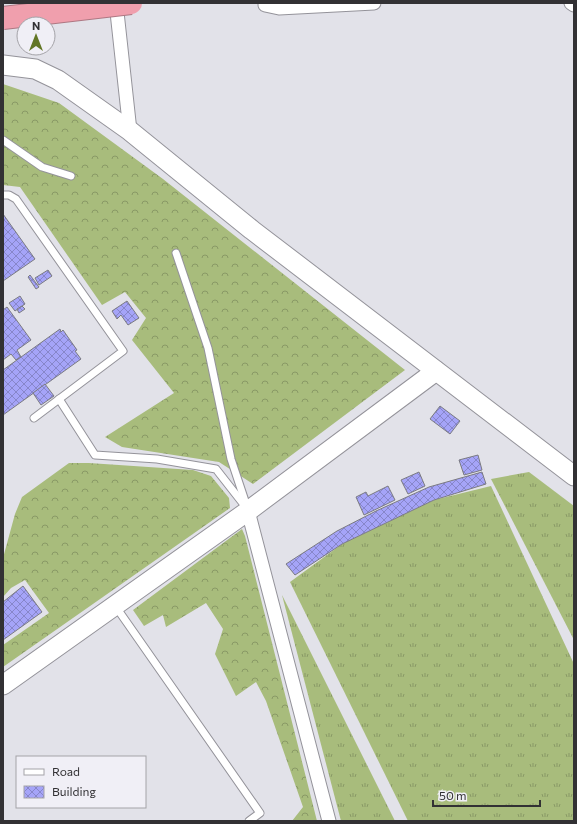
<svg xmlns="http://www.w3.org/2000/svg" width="577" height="824" font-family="Commissioner,sans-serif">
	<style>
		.grass { fill: url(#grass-tufts) }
		.forest { fill: url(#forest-crowns) }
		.building { fill: url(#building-cross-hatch); stroke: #7b7b82 }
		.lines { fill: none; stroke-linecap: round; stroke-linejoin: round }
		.lane-casing { stroke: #94939a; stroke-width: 9 }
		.street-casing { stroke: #94939a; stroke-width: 15 }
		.secondary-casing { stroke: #94939a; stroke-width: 21 }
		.lane { stroke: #fff; stroke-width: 7 }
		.street { stroke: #fff; stroke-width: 13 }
		.secondary { stroke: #fff; stroke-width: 19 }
		.highway-bridge-casing { stroke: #ae7883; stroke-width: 24; stroke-linecap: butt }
		.highway-bridge { stroke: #f09fad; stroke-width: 22 }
	</style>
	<defs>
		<pattern id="grass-tufts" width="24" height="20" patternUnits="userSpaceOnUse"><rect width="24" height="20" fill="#a8bc7c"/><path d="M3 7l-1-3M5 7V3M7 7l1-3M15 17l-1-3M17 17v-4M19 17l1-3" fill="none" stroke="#899966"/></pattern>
		<pattern id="forest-crowns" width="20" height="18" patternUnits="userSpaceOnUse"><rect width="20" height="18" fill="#a8bc7c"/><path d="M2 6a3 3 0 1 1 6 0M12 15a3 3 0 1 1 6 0" fill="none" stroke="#899966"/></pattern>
		<pattern id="building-cross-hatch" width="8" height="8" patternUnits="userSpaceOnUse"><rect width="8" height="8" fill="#a5a4f8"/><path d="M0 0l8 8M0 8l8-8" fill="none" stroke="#8786ca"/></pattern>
	</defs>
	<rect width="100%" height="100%" fill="#e2e2e9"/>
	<g class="grass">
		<polygon points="529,472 574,506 574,640 491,479"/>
		<polygon points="491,486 574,664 574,821 408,821 290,582 342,544 434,500"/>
		<polygon points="282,595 395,821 341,821"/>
	</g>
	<g class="forest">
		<polygon points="3,84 59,103 163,179 405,370 253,484 219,462 122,447 105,437 174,393 132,340 146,318 125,292 102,305 20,187 3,185"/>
		<polygon points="69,463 89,463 193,470 211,476 229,498 230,508 3,667 3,645 49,613 25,580 11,588 3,597 3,558 15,514 22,497"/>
		<polygon points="242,529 245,536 317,821 292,821 303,807 266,701 256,682 236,696 215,654 223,629 206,603 166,627 163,615 144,626 133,610"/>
	</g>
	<g class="building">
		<polygon points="3,214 35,259 3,281"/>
		<polygon points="48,270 52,276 39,285 35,278"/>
		<polygon points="30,275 39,287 36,289 28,277"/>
		<polygon points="20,296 25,304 15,311 9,303"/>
		<polygon points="127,301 139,318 128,325 121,315 117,319 112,311"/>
		<polygon points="22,306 25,309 19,313 17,309"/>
		<polygon points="7,307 31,340 17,350 21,357 16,360 11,354 3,360 3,310"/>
		<polygon points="60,329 61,332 63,330 77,350 75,351 81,359 3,415 3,370"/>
		<polygon points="45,384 54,396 41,405 33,393"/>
		<polygon points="440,406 460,421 450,434 430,419"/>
		<polygon points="478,455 482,470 464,475 459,460"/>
		<polygon points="419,472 425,486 408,494 401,480"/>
		<polygon points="482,472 486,484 434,500 342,544 295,575 286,564 337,531 376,511 429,487"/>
		<polygon points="388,486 395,500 364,515 356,497 366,492 368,496"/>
		<polygon points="23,586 42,612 3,640 3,602"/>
	</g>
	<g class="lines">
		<g class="lane-casing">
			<g id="lane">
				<polyline points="3,140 42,167 71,176"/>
				<polyline points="3,195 9,195 16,199 123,351 34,418"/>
				<polyline points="176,253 208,348 231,459 248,510"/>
				<polyline points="59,399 95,455 157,459 216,469 245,506"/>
				<polyline points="116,607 260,813 249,821"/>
			</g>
		</g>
		<g class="street-casing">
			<g id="street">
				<polyline points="116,3 130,131"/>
				<polyline points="571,3 574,5"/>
				<polyline points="265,5 279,8 374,3"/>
				<polyline points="248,511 329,821"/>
			</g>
		</g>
		<g class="secondary-casing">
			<g id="secondary">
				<polyline points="3,65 35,69 58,80 130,131 252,230 574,476"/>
				<polyline points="3,685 248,511 436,371"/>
			</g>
		</g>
		<use href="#lane" class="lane"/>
		<use href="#street" class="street"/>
		<use href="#secondary" class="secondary"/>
		<g class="highway-bridge-casing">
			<polyline id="highway-bridge" points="3,18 131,3"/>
		</g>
		<use href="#highway-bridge" class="highway-bridge"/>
	</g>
	<rect width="577" height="824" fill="none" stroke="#323134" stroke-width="8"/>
	<rect x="16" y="756" width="130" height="52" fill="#f0eff6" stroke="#a4a3a8"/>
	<rect x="24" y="769" width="20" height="6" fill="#ffffff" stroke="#a4a3a8"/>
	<text x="52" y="776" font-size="12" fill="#323134">Road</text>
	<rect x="24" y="786" width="20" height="12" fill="url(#building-cross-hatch)" stroke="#a4a3a8"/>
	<text x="52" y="796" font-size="12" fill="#323134">Building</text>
	<g transform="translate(36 36)"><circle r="19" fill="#f0eff6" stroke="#a4a3a8"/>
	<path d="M0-3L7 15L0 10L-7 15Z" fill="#627625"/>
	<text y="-6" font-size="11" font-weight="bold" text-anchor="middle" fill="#323134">N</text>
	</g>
	<path d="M433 800v6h107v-6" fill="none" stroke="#323134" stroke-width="2"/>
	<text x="439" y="800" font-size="12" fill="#323134" stroke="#f0eff6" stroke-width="3" paint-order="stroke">50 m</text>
</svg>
